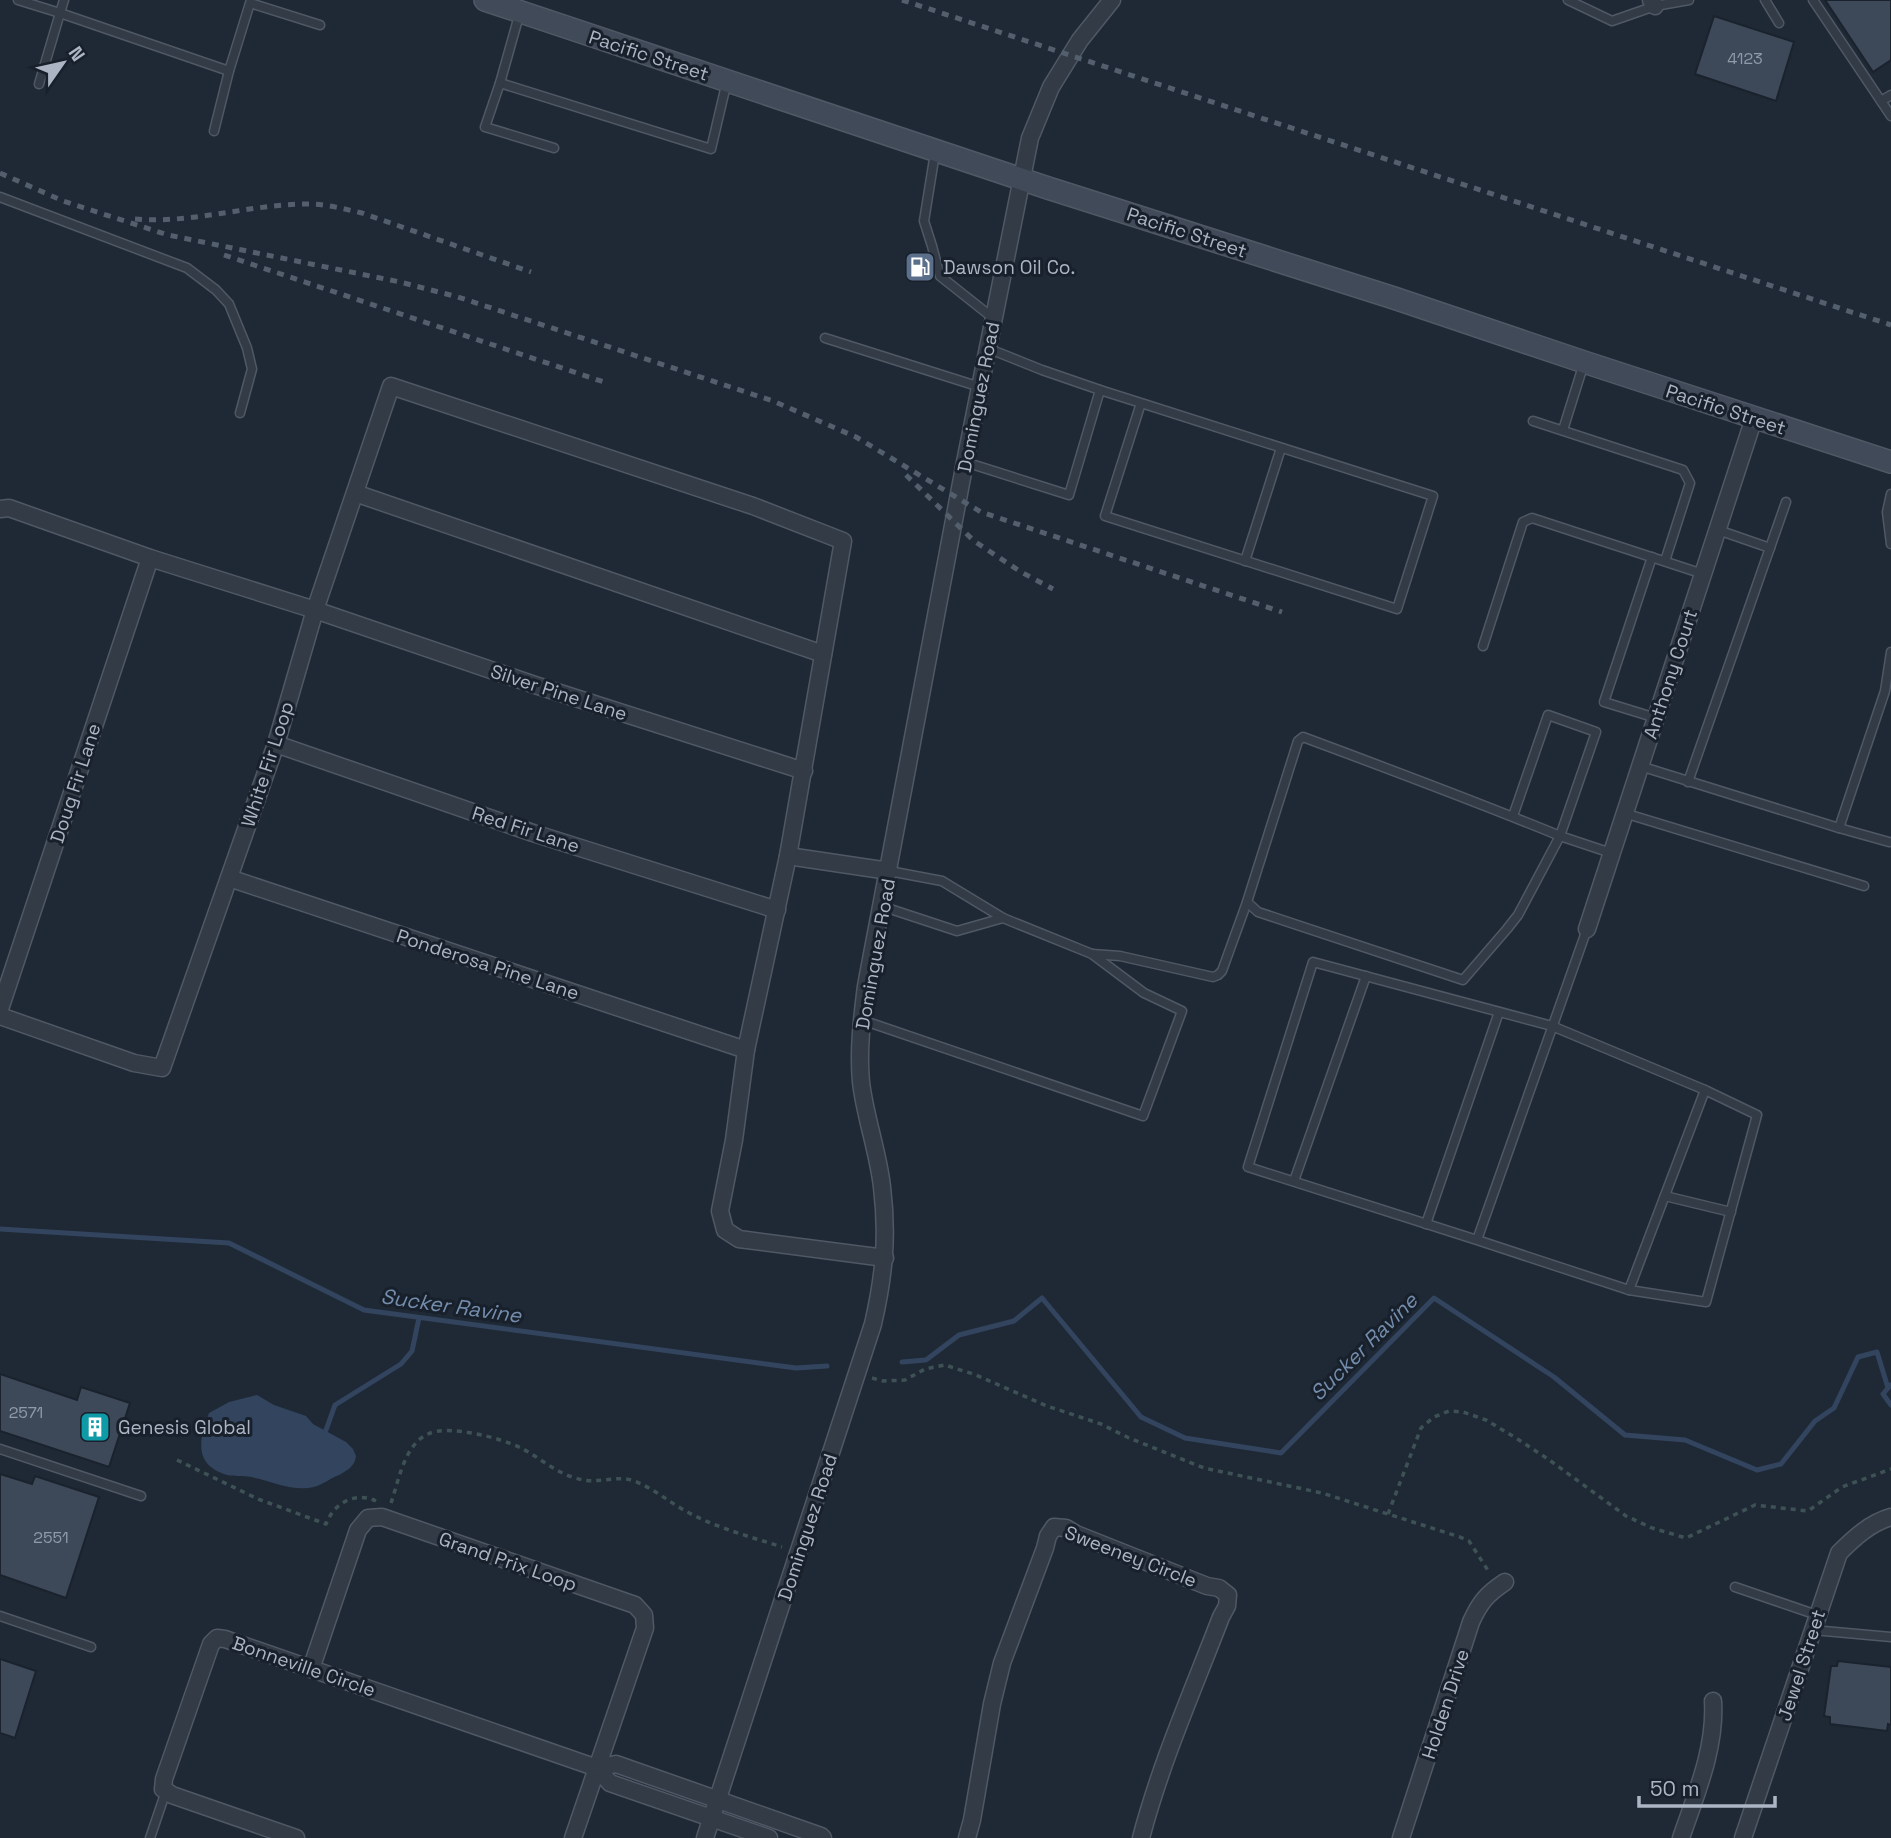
<svg xmlns="http://www.w3.org/2000/svg" width="1891" height="1838" font-family="'Space Grotesk',sans-serif">
	<style>
		.water { fill: #32445e }
		.lines { fill: none; stroke-linecap: round; stroke-linejoin: round }
		.stream { stroke: #32445e; stroke-width: 5 }
		.building { fill: #3d4959; stroke: #1a222d; stroke-width: 2 }
		.service-casing { stroke: #505865; stroke-width: 11 }
		.minor-casing { stroke: #505865; stroke-width: 19 }
		.secondary-casing { stroke: #505865; stroke-width: 24 }
		.path { stroke: #3e5255; stroke-width: 3.5; stroke-dasharray: 5 5; stroke-linecap: butt }
		.service { stroke: #323b46; stroke-width: 8 }
		.minor { stroke: #323b46; stroke-width: 16 }
		.secondary { stroke: #404a59; stroke-width: 21 }
		.rail { stroke: #545f6e; stroke-width: 5; stroke-dasharray: 7 7; stroke-linecap: butt }
		.labels { text-anchor: middle; stroke-width: 6; stroke-linejoin: round; paint-order: stroke }
		.number-label { font-size: 16px; fill: #909aa9 }
		.street-label { font-size: 19px; fill: #acb5c4; stroke: #18202b }
		.poi-label { font-size: 19px; fill: #acb5c4; stroke: #18202b; text-anchor: start }
		.water-label { font-size: 21px; font-style: italic; fill: #748dac; stroke: #18202b }
	</style>
	<rect width="100%" height="100%" fill="#1f2936"/>
	<path class="water" d="M257 1395 274 1405 306 1416 313 1424 346 1442 353 1449 356 1456C355 1466 348 1470 339 1475 331 1478 322 1485 314 1487 294 1492 274 1482 255 1478 246 1475 236 1477 227 1475 193 1465 199 1439 209 1413L229 1402Z"/>
	<g class="lines">
		<g class="stream">
			<polyline points="0,1229 229,1243 364,1310 796,1368 827,1366"/>
			<polyline points="902,1362 926,1360 959,1335 1014,1321 1042,1298 1141,1417 1185,1438 1281,1453 1434,1298 1554,1377 1625,1435 1685,1440 1757,1470 1781,1464 1815,1421 1834,1408 1858,1357 1877,1352 1888,1388 1891,1385"/>
			<polyline points="1888,1388 1883,1394 1891,1405"/>
			<polyline points="326,1430 335,1405 401,1364 412,1351 419,1318"/>
		</g>
	</g>
	<g class="building">
		<polygon points="1825,0 1891,0 1891,60 1873,72"/>
		<polygon points="1714,16 1794,42 1776,101 1695,74"/>
		<polygon points="0,1374 77,1400 81,1387 130,1403 109,1467 0,1431"/>
		<polygon points="0,1474 32,1484 35,1476 99,1497 66,1598 0,1575"/>
		<polygon points="0,1659 36,1671 15,1738 0,1733"/>
		<polygon points="1838,1661 1891,1667 1891,1725 1888,1724 1887,1731 1830,1724 1830,1717 1824,1716 1831,1666 1837,1666"/>
	</g>
	<g class="lines">
		<g class="service-casing">
			<g id="service">
				<polyline points="18,0 60,13 39,84"/>
				<polyline points="64,0 60,13 229,71 250,3 320,25"/>
				<polyline points="1568,0 1612,21 1655,6 1689,0"/>
				<polyline points="1765,0 1779,23"/>
				<polyline points="1813,0 1881,101 1891,95"/>
				<polyline points="520,12 500,83 711,149 727,81"/>
				<polyline points="500,83 485,127 554,148"/>
				<polyline points="1881,101 1891,116"/>
				<polyline points="214,131 229,71"/>
				<polyline points="935,153 924,221 932,246 940,276 993,318"/>
				<polyline points="0,197 187,268 216,290 229,304 247,348 252,369 240,413"/>
				<polyline points="825,338 980,387"/>
				<polyline points="1100,390 1141,403 1433,496 1397,609 1105,516 1141,403"/>
				<polyline points="1533,421 1683,470 1690,483 1665,561"/>
				<polyline points="1563,430 1584,363"/>
				<polyline points="965,462 1069,495 1100,390 1042,370 987,348"/>
				<polyline points="1891,494 1887,512 1891,544"/>
				<polyline points="1718,530 1770,548"/>
				<polyline points="1652,557 1604,702 1656,718"/>
				<polyline points="1245,561 1281,448"/>
				<polyline points="1483,646 1523,522 1532,518 1703,574"/>
				<polyline points="1640,766 1839,828 1885,691 1891,652"/>
				<polyline points="1688,782 1786,502"/>
				<polyline points="1624,813 1864,886"/>
				<path d="M1513 816 1548 715 1596 732 1560 836C1475 801 1389 769 1303 737L1298 741 1247 902 1258 912 1463 980 1507 929 1518 915 1560 836 1611 853"/>
				<polyline points="1839,828 1889,842"/>
				<polyline points="889,871 942,881 1003,918"/>
				<polyline points="1092,954 1120,956 1213,977 1218,975 1222,971 1247,902"/>
				<polyline points="862,1020 1143,1116 1182,1011 1144,993 1092,954 1003,918 957,931 881,906"/>
				<polyline points="1294,1181 1366,976"/>
				<polyline points="1665,1196 1731,1212"/>
				<polyline points="1426,1224 1499,1012"/>
				<polyline points="1477,1240 1629,1290 1705,1090 1552,1026 1313,962 1248,1167 1477,1240 1587,929"/>
				<polyline points="1629,1290 1706,1302 1757,1115 1705,1090"/>
				<polyline points="0,1449 141,1496"/>
				<polyline points="1735,1587 1817,1615"/>
				<polyline points="0,1616 91,1647"/>
				<polyline points="1813,1630 1891,1637"/>
				<polyline points="150,1838 166,1791"/>
			</g>
		</g>
		<g class="minor-casing">
			<g id="minor">
				<polyline points="1651,0 1655,6"/>
				<polyline points="355,493 823,654"/>
				<polyline points="0,509 9,508 150,558 315,610 535,685 804,771"/>
				<polyline points="276,744 533,833 777,910"/>
				<polyline points="788,856 889,871"/>
				<polyline points="229,878 746,1050"/>
				<polyline points="1587,929 1754,418"/>
				<polyline points="0,1009 150,558"/>
				<polyline points="0,1016 134,1063 162,1068 276,744 315,610 391,386 753,506 843,541 788,856 746,1050 734,1140 720,1211 725,1230 739,1239 885,1258"/>
				<polyline points="311,1669 358,1530 368,1518 382,1517 635,1605 644,1615 645,1628 573,1838"/>
				<polyline points="597,1768 610,1783 769,1838"/>
				<polyline points="296,1838 172,1795 163,1789 164,1779 211,1644 217,1638 225,1639 597,1768 616,1764 821,1836 823,1838"/>
				<path d="M705 1838 873 1324C884 1276 888 1236 882 1187 878 1151 865 1117 861 1082 858 1050 862 1018 866 986L965 462 1030 138 1051 87 1080 40 1112 0"/>
				<path d="M967 1838 972 1820 992 1704 1002 1663 1045 1548 1048 1536 1054 1527 1066 1528 1076 1534 1207 1586 1219 1588 1228 1595 1227 1606 1221 1617C1193 1690 1161 1762 1141 1838"/>
				<path d="M1401 1838 1471 1622C1480 1602 1487 1594 1505 1582"/>
				<path d="M1681 1838C1696 1794 1716 1748 1713 1701"/>
				<path d="M1743 1838 1839 1553C1854 1538 1870 1523 1891 1517"/>
			</g>
		</g>
		<g class="secondary-casing">
			<polyline id="secondary" points="485,0 1048,188 1394,298 1584,362 1891,462"/>
		</g>
		<g class="path">
			<polyline points="872,1378 883,1381 905,1380 925,1369 945,1365 976,1375 1047,1406 1101,1424 1129,1438 1204,1468 1322,1493 1460,1537 1469,1541 1489,1572"/>
			<path d="M177 1460 258 1499 326 1524C334 1503 355 1491 376 1501"/>
			<path d="M391 1503C399 1480 404 1445 428 1434 448 1424 501 1438 521 1448 537 1456 550 1468 567 1475 572 1477 578 1479 583 1480 598 1483 615 1476 631 1480 650 1486 665 1499 682 1509 713 1527 748 1536 782 1547"/>
			<polyline points="1388,1514 1421,1428 1434,1417 1449,1411 1463,1412 1486,1420 1516,1438 1548,1459 1626,1516 1652,1528 1686,1538 1755,1505 1808,1511 1842,1487 1891,1469"/>
		</g>
		<use href="#service" class="service"/>
		<use href="#minor" class="minor"/>
		<use href="#secondary" class="secondary"/>
		<g class="rail">
			<polyline points="902,0 1891,325"/>
			<polyline points="0,173 63,201 168,235 400,282 458,297 773,401 856,437 981,512 1282,612"/>
			<path d="M135 219C193 224 250 204 308 204 326 204 344 209 362 213L531 272"/>
			<polyline points="224,255 604,382"/>
			<polyline points="906,475 974,541 1021,572 1053,589"/>
		</g>
	</g>
	<defs>
		<g id="fuel-square" transform="scale(1.575)"><rect x="-9" y="-9" width="18" height="18" rx="4" fill="#5c6f8a" stroke="#18202b"/><path d="M-5.5-6h7V0h2V4h1.3V-2.5L3-4.5l.8-.8L6-3V5H2.5V1h-1V6h-7ZM-4.2-4.7v3.2H.2V-4.7Z" fill="#fff"/></g>
		<g id="building-square" transform="scale(1.575)"><rect x="-9" y="-9" width="18" height="18" rx="4" fill="#0f9aa8" stroke="#18202b"/><path d="M-4-6H4V6H1V3H-1V6H-4ZM-2.5-4.3h1.7v1.8h-1.7ZM.8-4.3h1.7v1.8H.8ZM-2.5-1h1.7V.8h-1.7ZM.8-1h1.7V.8H.8Z" fill="#fff"/></g>
	</defs>
	<g fill-rule="evenodd">
		<use href="#fuel-square" x="920" y="267"/>
		<use href="#building-square" x="95" y="1427"/>
	</g>
	<g class="labels">
		<g class="number-label">
			<text x="1745" y="64">4123</text>
			<text x="26" y="1418">2571</text>
			<text x="51" y="1543">2551</text>
		</g>
		<g class="street-label">
			<text transform="translate(649 55) rotate(18)" y="7">Pacific Street</text>
			<text transform="translate(1187 232) rotate(18)" y="7">Pacific Street</text>
			<text transform="translate(978 397) rotate(-79)" y="7">Dominguez Road</text>
			<text transform="translate(1726 409) rotate(18)" y="7">Pacific Street</text>
			<text transform="translate(1670 674) rotate(-72)" y="7">Anthony Court</text>
			<text transform="translate(559 692) rotate(18)" y="7">Silver Pine Lane</text>
			<text transform="translate(267 764) rotate(-72)" y="7">White Fir Loop</text>
			<text transform="translate(75 783) rotate(-72)" y="7">Doug Fir Lane</text>
			<text transform="translate(526 829) rotate(18)" y="7">Red Fir Lane</text>
			<text transform="translate(875 954) rotate(-80)" y="7">Dominguez Road</text>
			<text transform="translate(488 964) rotate(18)" y="7">Ponderosa Pine Lane</text>
			<text transform="translate(807 1527) rotate(-72)" y="7">Dominguez Road</text>
			<text transform="translate(1131 1556) rotate(21)" y="7">Sweeney Circle</text>
			<text transform="translate(508 1561) rotate(19)" y="7">Grand Prix Loop</text>
			<text transform="translate(1801 1665) rotate(-72)" y="7">Jewel Street</text>
			<text transform="translate(304 1666) rotate(19)" y="7">Bonneville Circle</text>
			<text transform="translate(1445 1704) rotate(-72)" y="7">Holden Drive</text>
		</g>
		<g class="poi-label">
			<text x="943" y="274">Dawson Oil Co.</text>
			<text x="118" y="1434">Genesis Global</text>
		</g>
		<g class="water-label">
			<text transform="translate(451 1306) rotate(8)" y="7">Sucker Ravine</text>
			<text transform="translate(1364 1347) rotate(-45)" y="7">Sucker Ravine</text>
		</g>
	</g>
	<g transform="translate(63 63) rotate(56)" stroke="#18202b" stroke-width="5" paint-order="stroke">
	<path d="M0-5L12 26L0 18L-12 26Z" fill="#acb5c4"/>
	<text y="-10" font-size="19" font-weight="bold" text-anchor="middle" fill="#acb5c4">N</text>
	</g>
	<path d="M1639 1796v10h136v-10" fill="none" stroke="#acb5c4" stroke-width="3.5"/>
	<text x="1650" y="1796" font-size="21" fill="#acb5c4" stroke="#18202b" stroke-width="5" paint-order="stroke">50 m</text>
</svg>
